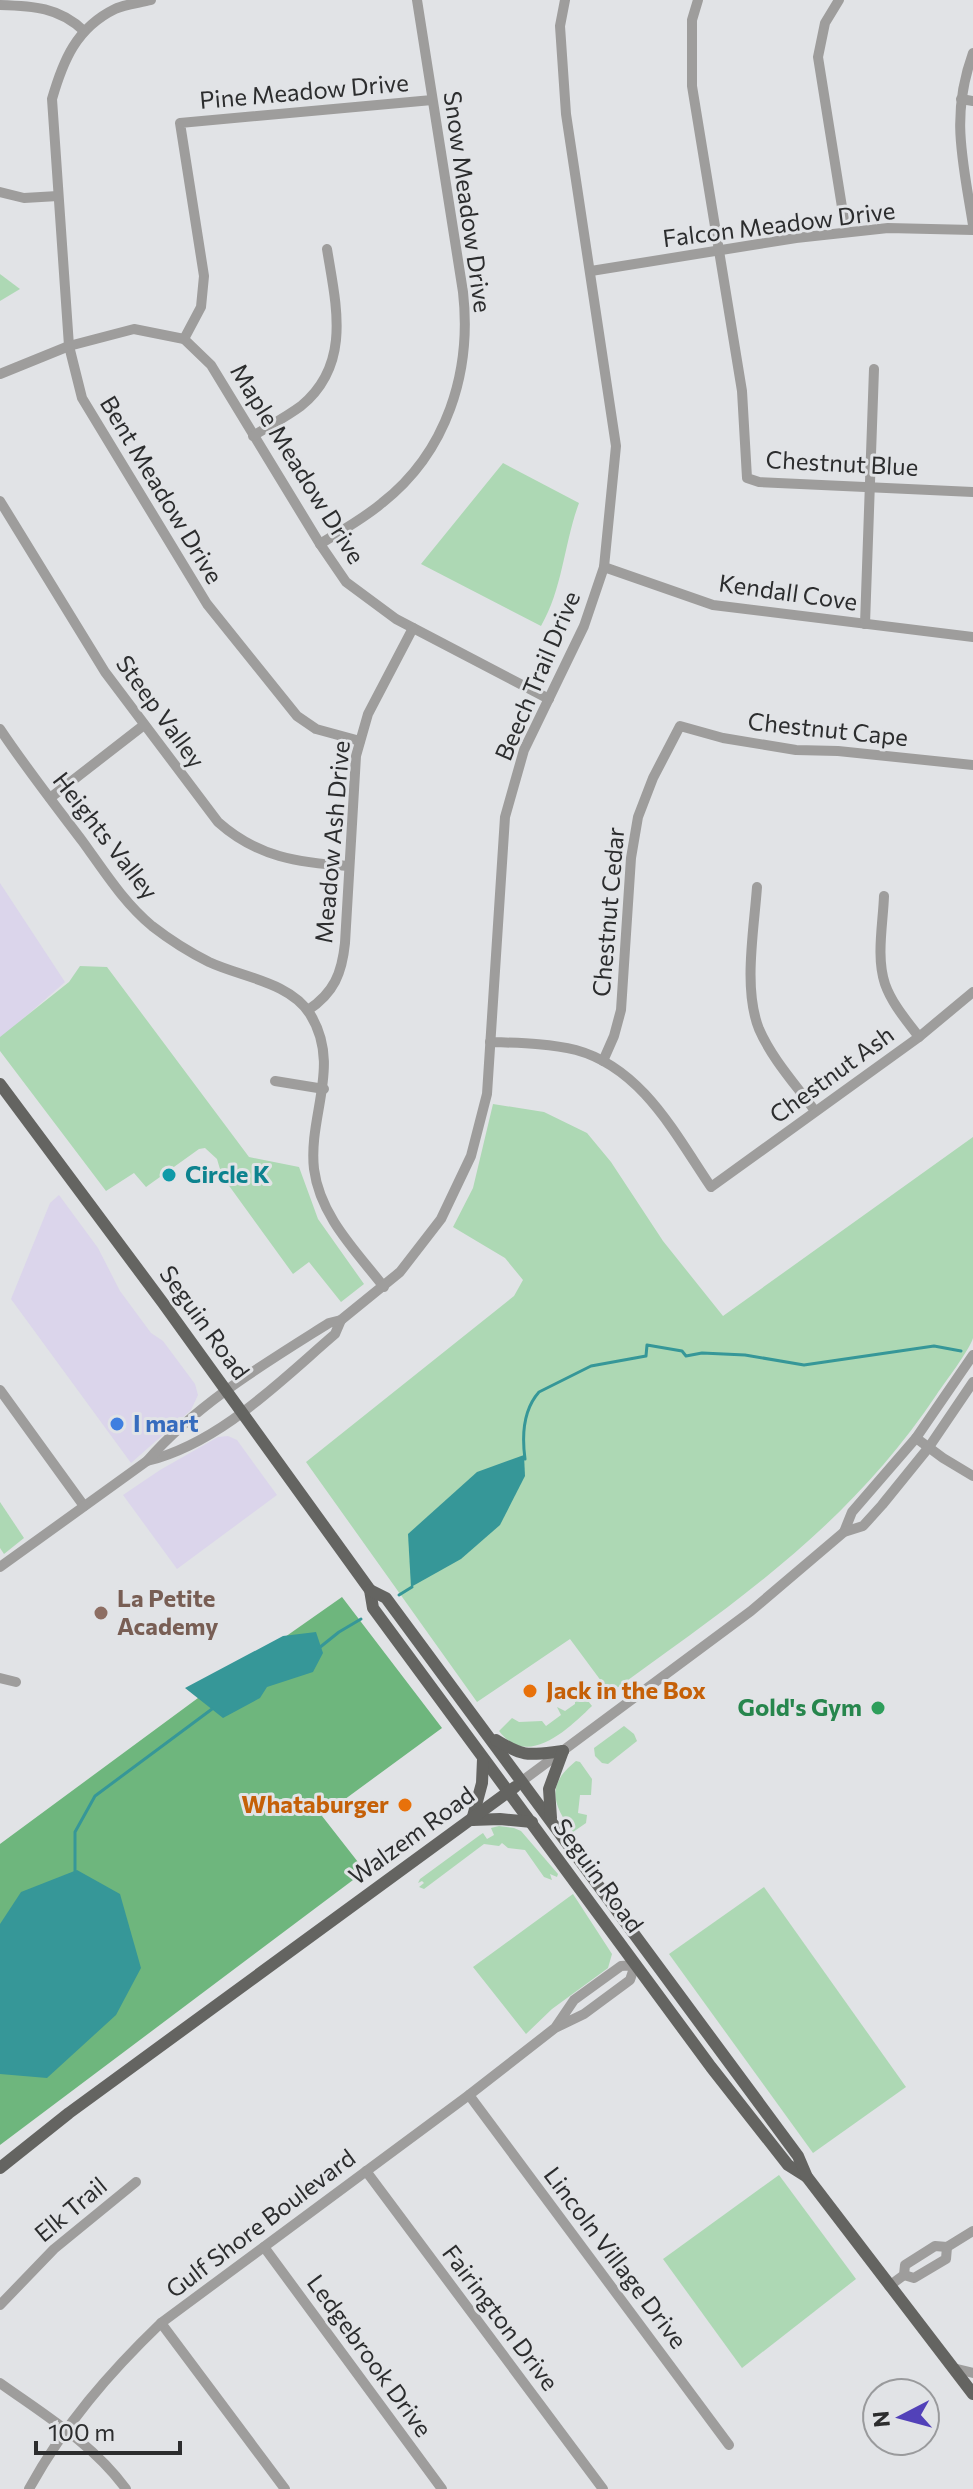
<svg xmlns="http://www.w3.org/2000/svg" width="973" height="2489" font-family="Commissioner,sans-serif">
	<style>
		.commercial { fill: #dbd5eb }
		.green { fill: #add8b4 }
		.forest { fill: #6eb67d }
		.water { fill: #369798 }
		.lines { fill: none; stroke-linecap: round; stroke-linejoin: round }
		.stream { stroke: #369798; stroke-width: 3 }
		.minor { stroke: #9e9d9c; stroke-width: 10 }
		.major { stroke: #646461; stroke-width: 12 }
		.culture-dot { fill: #0f9aa8; stroke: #e1e3e6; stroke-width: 3 }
		.shop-dot { fill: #3f7fe0; stroke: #e1e3e6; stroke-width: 3 }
		.education-dot { fill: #8d6e63; stroke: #e1e3e6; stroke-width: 3 }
		.food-dot { fill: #e8710a; stroke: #e1e3e6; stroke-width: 3 }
		.leisure-dot { fill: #2e9e5b; stroke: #e1e3e6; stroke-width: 3 }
		.labels { text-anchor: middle; stroke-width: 6; stroke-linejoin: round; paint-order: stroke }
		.street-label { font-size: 24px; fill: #2c2d2e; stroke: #e1e3e6 }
		.culture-label { font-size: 24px; font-weight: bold; fill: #0d838f; stroke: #e1e3e6; text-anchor: start }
		.shop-label { font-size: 24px; font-weight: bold; fill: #366cbe; stroke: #e1e3e6; text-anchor: start }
		.education-label { font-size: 24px; font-weight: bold; fill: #785e54; stroke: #e1e3e6; text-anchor: start }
		.food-label { font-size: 24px; font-weight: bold; fill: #c56008; stroke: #e1e3e6; text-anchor: start }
		.leisure-label { font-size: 24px; font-weight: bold; fill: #27864d; stroke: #e1e3e6; text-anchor: end }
	</style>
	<rect width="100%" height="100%" fill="#e1e3e6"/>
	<g class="commercial">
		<polygon points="0,883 65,982 0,1039"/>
		<polygon points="59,1195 98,1248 120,1291 151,1333 163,1341 195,1384 198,1395 191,1410 131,1463 11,1299 50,1203"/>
		<polygon points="228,1436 237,1440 277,1495 177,1569 123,1495 160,1470 218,1437"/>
	</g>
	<g class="green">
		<polygon points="0,274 20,289 0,301"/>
		<path d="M503 463 579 503C564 543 563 588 541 626L421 564Z"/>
		<polygon points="80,966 107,967 249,1157 299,1167 318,1219 364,1284 341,1302 309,1262 293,1274 222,1176 217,1159 205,1148 199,1149 146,1187 134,1173 106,1191 0,1051 0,1037 69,982"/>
		<path d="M493 1104 544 1112 587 1133 611 1162 663 1241 723 1316 973 1137C973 1188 973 1238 973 1289 973 1304 973 1324 973 1338 969 1351 945 1382 937 1394 849 1526 736 1602 610 1693L570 1639 477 1702 306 1462 514 1296 523 1280 505 1258 453 1227 473 1188Z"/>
		<polygon points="0,1502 24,1538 4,1554 0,1548"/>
		<path d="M581 1692 592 1706C568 1729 528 1769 499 1731L512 1718 519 1722 542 1721 546 1726 561 1715 557 1707 565 1711 575 1704V1695Z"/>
		<polygon points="624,1726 634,1734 637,1741 608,1764 602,1763 595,1756 594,1748"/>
		<path d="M576 1761 580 1762 592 1779 591 1795H580L578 1813 587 1815 586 1823 573 1832C552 1804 546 1785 576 1761Z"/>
		<polygon points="499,1826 514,1828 521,1831 558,1874 557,1877 550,1874 552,1880 544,1877 525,1850 508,1848 502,1843 499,1846 484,1844 424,1889 419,1887 424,1883 422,1881 418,1883 420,1879 480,1835 483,1833 487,1839 494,1835 491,1828"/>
		<polygon points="764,1887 906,2087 813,2153 669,1954"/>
		<polygon points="573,1894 612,1954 608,1968 552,2009 526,2034 473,1967"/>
		<polygon points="779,2175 856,2279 742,2368 663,2259"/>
	</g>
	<polygon class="forest" points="342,1597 442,1728 322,1816 365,1871 0,2145 0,1844 198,1698"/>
	<g class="water">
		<polygon points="524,1455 525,1476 500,1525 461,1559 411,1587 408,1534 477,1472"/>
		<polygon points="316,1632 323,1653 313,1672 267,1687 260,1698 223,1718 185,1688 283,1636"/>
		<polygon points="77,1870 120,1894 141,1968 116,2015 47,2078 0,2074 0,1924 21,1892"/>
	</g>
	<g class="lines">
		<g class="stream">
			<path d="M525 1459C522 1437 523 1410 539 1392L591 1366 646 1356 647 1345 682 1351 686 1356 702 1353 745 1355 804 1365 934 1346 961 1351"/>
			<polyline points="399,1595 412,1587"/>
			<polyline points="319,1648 339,1632 361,1619"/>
			<polyline points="75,1873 75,1832 95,1796 212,1709"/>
		</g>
		<g class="minor">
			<path d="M151 0C140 3 125 4 115 9 76 28 63 61 52 99L69 346 82 398 207 604 297 716 316 729 360 741"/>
			<polyline points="698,0 692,20 692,86 742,391 747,478 759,482 973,492"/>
			<polyline points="839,0 825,23 818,57 846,232"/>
			<path d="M0 5C33 6 59 7 84 31"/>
			<path d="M973 53C950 116 963 161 973 225"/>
			<polyline points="961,99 973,101"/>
			<polyline points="0,192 24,198 58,196"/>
			<polyline points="591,271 796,238 888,228 973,230"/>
			<polyline points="184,339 201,307 204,276 180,123 432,100"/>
			<polyline points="0,374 69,346 134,329 184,339 211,365 320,544 346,582 396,619 549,699"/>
			<path d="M253 436C269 426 286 417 301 406 352 364 336 305 327 249"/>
			<path d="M0 501 105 672 218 822C257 857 299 863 349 866"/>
			<path d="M320 544C341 531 363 519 382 503 447 452 472 372 463 292L417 0"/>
			<polyline points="604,567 713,605 973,637"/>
			<polyline points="865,624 874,369"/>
			<path d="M0 729C26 768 55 805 83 842 104 871 124 903 152 926 170 940 189 952 209 962 241 977 290 982 310 1014 342 1065 308 1115 314 1169 320 1216 356 1251 384 1287"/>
			<polyline points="50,798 144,725"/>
			<path d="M757 887C754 930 743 989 759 1029 772 1059 796 1085 815 1111"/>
			<path d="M884 896C883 924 876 957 885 984 892 1004 907 1021 919 1037"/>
			<path d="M308 1010C334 993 342 973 345 943L356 756 368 714 413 628"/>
			<path d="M490 1042C518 1043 548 1043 576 1050 642 1068 675 1134 711 1187L919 1037 973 992"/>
			<polyline points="603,1061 614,1036 621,1010 631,858 638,817 653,778 680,726 723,738 796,750 838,751 973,765"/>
			<polyline points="275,1081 324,1089"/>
			<polyline points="0,1390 84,1506"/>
			<polyline points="916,1438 943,1458 973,1476"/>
			<path d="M147 1461C220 1443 279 1382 335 1334L341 1320"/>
			<polyline points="844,1532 852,1512 916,1438 973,1355"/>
			<path d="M0 1567 147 1461C198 1403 264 1364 329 1323L341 1320 400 1272 441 1219 471 1156 487 1094 505 817 524 750 584 626 604 567 616 446 566 114 560 26 565 0"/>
			<polyline points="0,1678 16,1682"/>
			<polyline points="522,1781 751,1611 844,1532 863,1526 882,1505 929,1447 973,1382"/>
			<polyline points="469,2095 729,2445"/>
			<polyline points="366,2171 603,2489"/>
			<polyline points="264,2247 442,2489"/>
			<polyline points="904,2275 914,2278 946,2259 947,2247"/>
			<polyline points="889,2286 904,2275 905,2265 935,2246 947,2247 973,2231"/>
			<polyline points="0,2305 54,2249 136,2182"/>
			<polyline points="161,2323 285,2489"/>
			<polyline points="953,2368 973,2373"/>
			<path d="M0 2383C45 2415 93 2444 126 2489"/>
			<path d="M29 2489C64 2425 109 2373 161 2323L469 2095 555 2028 584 2014 630 1980 635 1965 621 1966 574 2000 555 2028"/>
		</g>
		<g class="major">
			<polyline points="0,1084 163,1303 370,1590 373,1608 711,2067 788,2165 807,2177"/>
			<polyline points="370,1590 386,1598 798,2156 807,2177 973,2394"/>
			<path d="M496 1740C525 1758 529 1755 563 1751"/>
			<polyline points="551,1818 549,1789 563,1751"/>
			<polyline points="472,1820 482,1783 483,1759"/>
			<polyline points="472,1820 500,1819 532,1822"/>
			<polyline points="0,2168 69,2113 515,1787"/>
		</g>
	</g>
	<circle class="culture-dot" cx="169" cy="1175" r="8"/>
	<circle class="shop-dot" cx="117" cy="1424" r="8"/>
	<circle class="education-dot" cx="101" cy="1613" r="8"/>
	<g class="food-dot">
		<circle cx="530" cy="1691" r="8"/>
		<circle cx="405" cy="1805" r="8"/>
	</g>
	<circle class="leisure-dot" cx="878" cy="1708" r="8"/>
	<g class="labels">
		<g class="street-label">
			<text transform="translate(304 92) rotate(-5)" y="8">Pine Meadow Drive</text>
			<text transform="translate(467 202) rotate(82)" y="8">Snow Meadow Drive</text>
			<text transform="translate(779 225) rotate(-7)" y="8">Falcon Meadow Drive</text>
			<text transform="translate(297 464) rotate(58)" y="8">Maple Meadow Drive</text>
			<text transform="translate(842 464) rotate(3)" y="8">Chestnut Blue</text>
			<text transform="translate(161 490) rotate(59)" y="8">Bent Meadow Drive</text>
			<text transform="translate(788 593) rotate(8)" y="8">Kendall Cove</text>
			<text transform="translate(538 676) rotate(-67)" y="8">Beech Trail Drive</text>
			<text transform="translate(160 712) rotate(54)" y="8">Steep Valley</text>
			<text transform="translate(828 730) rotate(6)" y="8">Chestnut Cape</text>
			<text transform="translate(105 836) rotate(52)" y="8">Heights Valley</text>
			<text transform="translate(333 842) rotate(-85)" y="8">Meadow Ash Drive</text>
			<text transform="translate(609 912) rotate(-85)" y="8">Chestnut Cedar</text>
			<text transform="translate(832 1075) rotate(-36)" y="8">Chestnut Ash</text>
			<text transform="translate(204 1323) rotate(54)" y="8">Seguin Road</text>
			<text transform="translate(412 1836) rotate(-36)" y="8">Walzem Road</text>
			<text transform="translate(598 1876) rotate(54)" y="8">Seguin Road</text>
			<text transform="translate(71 2210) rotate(-40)" y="8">Elk Trail</text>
			<text transform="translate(261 2224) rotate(-37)" y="8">Gulf Shore Boulevard</text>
			<text transform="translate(615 2258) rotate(53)" y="8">Lincoln Village Drive</text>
			<text transform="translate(500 2318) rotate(53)" y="8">Fairington Drive</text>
			<text transform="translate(369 2356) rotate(54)" y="8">Ledgebrook Drive</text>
		</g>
		<g class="culture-label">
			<text x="185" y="1183">Circle K</text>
		</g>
		<g class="shop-label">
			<text x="133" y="1432">I mart</text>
		</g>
		<g class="education-label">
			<text x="117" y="1607">La Petite<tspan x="117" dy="28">Academy</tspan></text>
		</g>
		<g class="food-label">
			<text x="546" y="1699">Jack in the Box</text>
			<text x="389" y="1813" text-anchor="end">Whataburger</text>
		</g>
		<g class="leisure-label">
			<text x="862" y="1716">Gold's Gym</text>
		</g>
	</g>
	<g transform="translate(901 2417) rotate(264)"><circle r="38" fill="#e1e3e6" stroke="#999a9c" stroke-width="2"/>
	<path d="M0-6L14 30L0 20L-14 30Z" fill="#5241b9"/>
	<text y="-12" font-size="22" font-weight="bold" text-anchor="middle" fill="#2c2d2e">N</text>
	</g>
	<path d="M36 2441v12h144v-12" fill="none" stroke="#2c2d2e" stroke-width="4"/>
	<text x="48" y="2441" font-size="24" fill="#2c2d2e" stroke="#e1e3e6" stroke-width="6" paint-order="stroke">100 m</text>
</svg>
